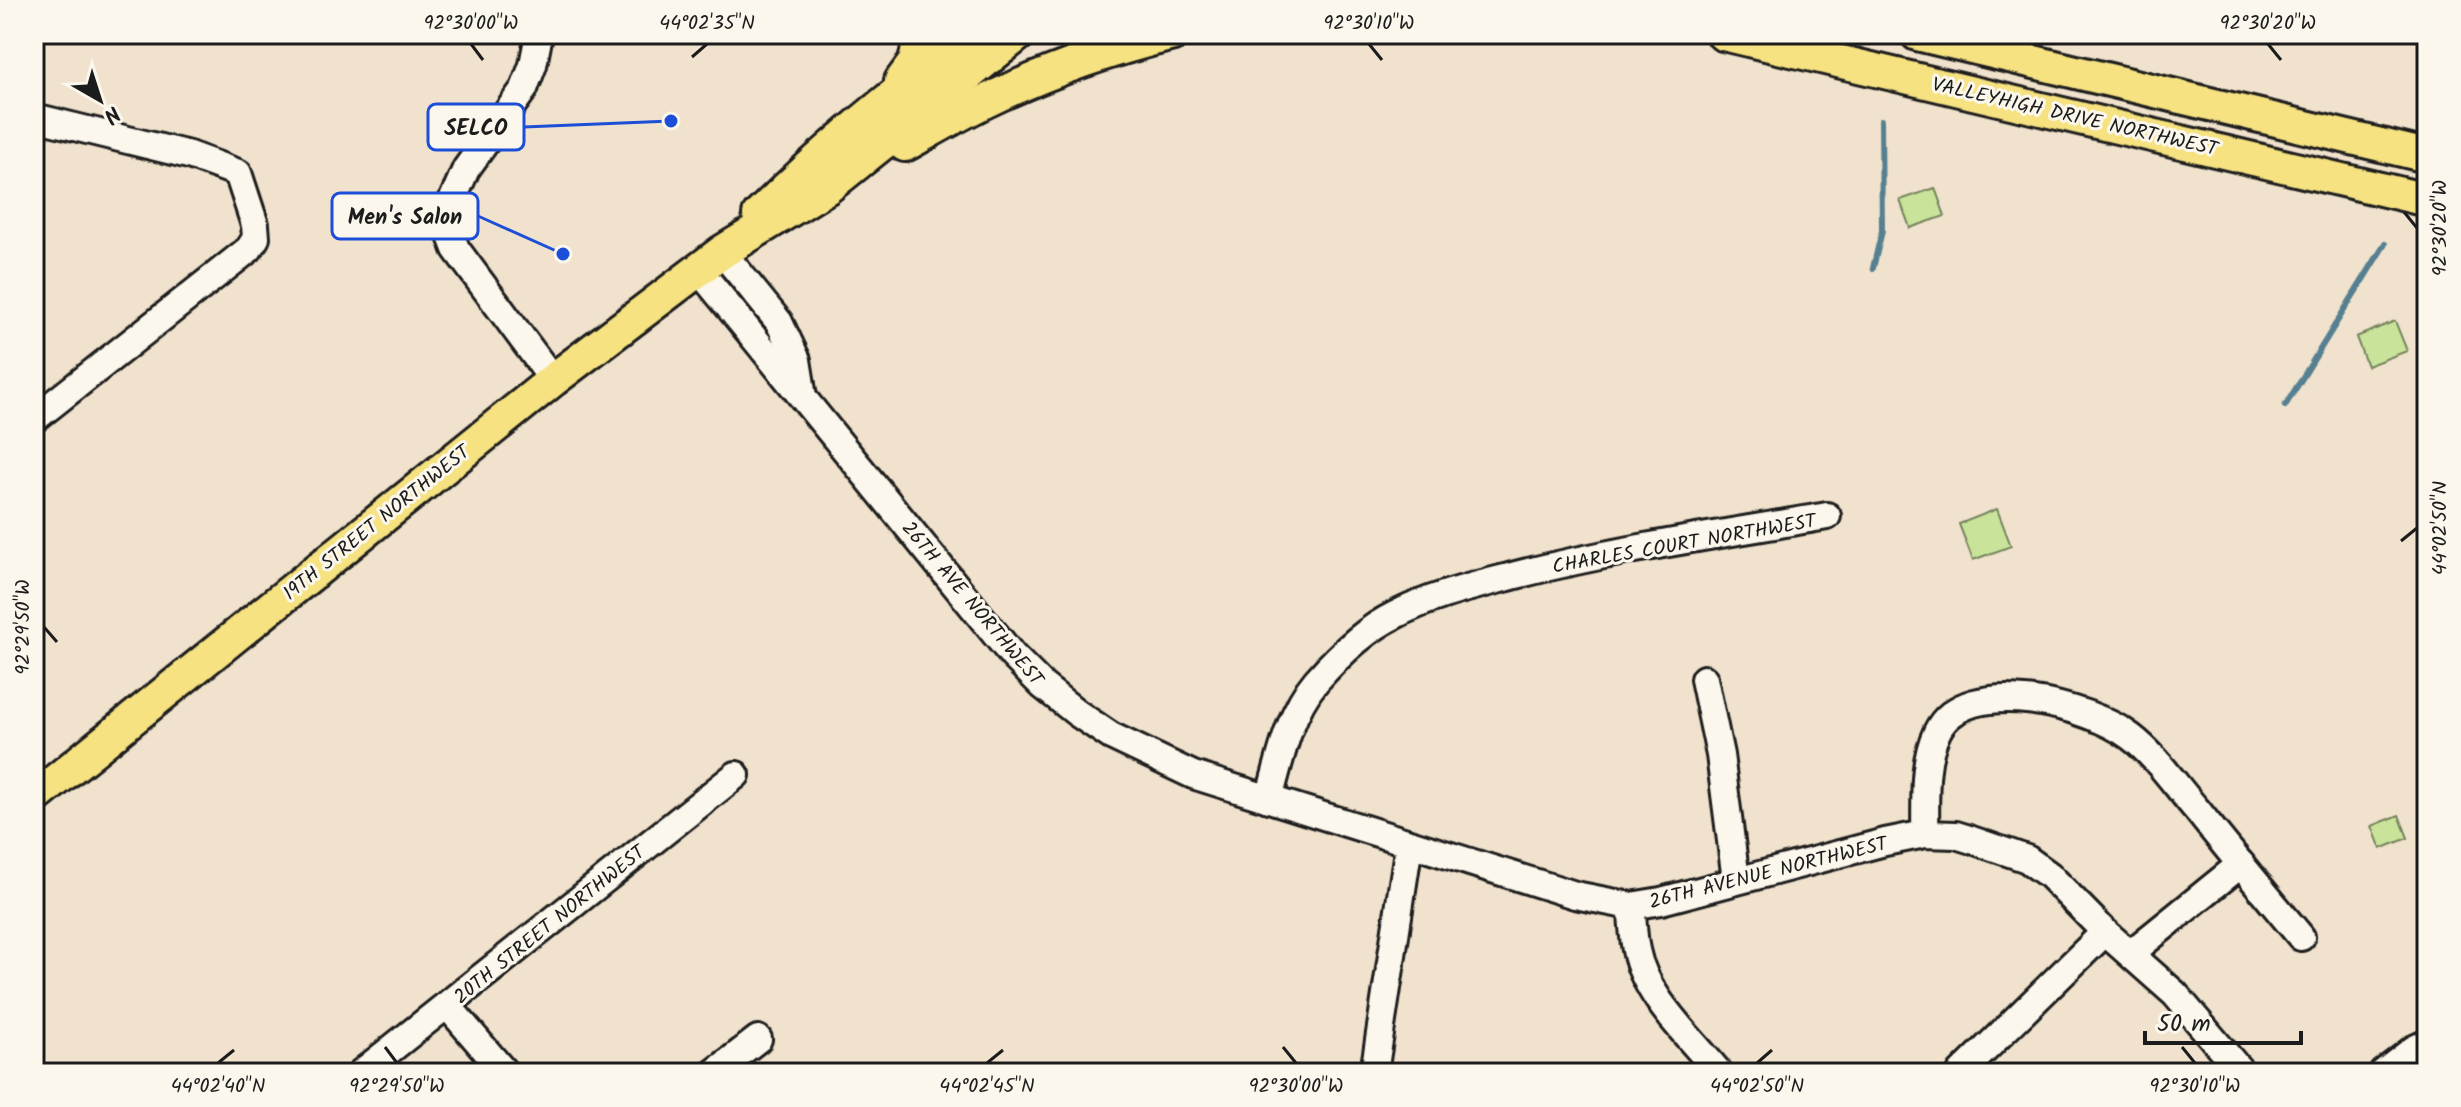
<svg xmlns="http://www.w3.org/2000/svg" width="2461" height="1107" font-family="Kalam,sans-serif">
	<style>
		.green { fill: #c9e39a; stroke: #72805b; stroke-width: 2 }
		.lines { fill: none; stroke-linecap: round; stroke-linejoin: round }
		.stream { stroke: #578091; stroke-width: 6 }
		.minor-casing { stroke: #1c1c1c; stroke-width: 32 }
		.major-casing { stroke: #1c1c1c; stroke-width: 38 }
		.minor { stroke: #fbf7ec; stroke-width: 26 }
		.major { stroke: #f6e281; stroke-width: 32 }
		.ticks { fill: none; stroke: #1c1c1c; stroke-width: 3 }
		.labels { text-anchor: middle; stroke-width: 6; stroke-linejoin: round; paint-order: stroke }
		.street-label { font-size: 20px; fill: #1c1c1c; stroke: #fbf7ec }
		.leader { fill: none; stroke: #1d4ed8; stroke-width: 3 }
		.callout-dot { fill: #1d4ed8; stroke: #fbf7ec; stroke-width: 3 }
		.callout { fill: #fbf7ec; stroke: #1d4ed8; stroke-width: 3 }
		.callout-label { font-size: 22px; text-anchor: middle; font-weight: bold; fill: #1c1c1c }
		.neatline { fill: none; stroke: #1c1c1c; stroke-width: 3 }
		.ticks-label { font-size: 20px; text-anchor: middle; fill: #1c1c1c }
	</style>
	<rect width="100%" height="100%" fill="#f0e2cd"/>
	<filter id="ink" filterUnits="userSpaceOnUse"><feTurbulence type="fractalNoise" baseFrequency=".0125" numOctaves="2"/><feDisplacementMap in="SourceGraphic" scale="16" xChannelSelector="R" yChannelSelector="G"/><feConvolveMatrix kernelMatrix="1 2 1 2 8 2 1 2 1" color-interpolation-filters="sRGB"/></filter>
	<g filter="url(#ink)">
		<g class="green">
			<polygon points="1935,188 1945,216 1910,228 1900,200"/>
			<polygon points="2395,321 2407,351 2367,366 2356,337"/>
			<polygon points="1997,509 2011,546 1973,560 1959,524"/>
			<polygon points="2399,815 2408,838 2381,849 2372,826"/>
		</g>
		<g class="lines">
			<g class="stream">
				<polyline points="1873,268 1882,231 1881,120"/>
				<polyline points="2285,406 2385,244"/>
			</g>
			<g class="minor-casing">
				<g id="minor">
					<polyline points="539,34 533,65 524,89 466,169 452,201 448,228 456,249 553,380"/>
					<polyline points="34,117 189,155 238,173 255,225 256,238 249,249 34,419"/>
					<polyline points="722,252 779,322 797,360 803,397"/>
					<polyline points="698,269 1013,656 1043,686 1077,713 1111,736 1193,775 1575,895 1631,906 1661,901 1885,842 1925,834 1956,835 1972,840 2027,859 2049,875 2105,932 2175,994 2242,1073"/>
					<polyline points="1704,679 1720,755 1736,880"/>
					<path d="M1269 799C1280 759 1289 713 1316 681 1337 657 1366 629 1395 615 1433 595 1475 586 1516 575 1618 549 1723 534 1827 516"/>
					<path d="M1925 834C1926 801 1922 763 1937 732 1966 672 2091 706 2131 737 2157 757 2176 786 2197 810 2231 853 2266 895 2301 937"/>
					<path d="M1631 906C1633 920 1633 936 1636 950 1645 997 1690 1037 1719 1073"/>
					<polyline points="2131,953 2241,864"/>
					<polyline points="447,1005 505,1073"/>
					<polyline points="361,1073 736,775"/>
					<polyline points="714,1073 758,1039"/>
					<polyline points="1374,1073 1409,844"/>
					<polyline points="1961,1073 2105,932"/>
					<polyline points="2383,1073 2414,1049 2427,1043"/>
				</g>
			</g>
			<g class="major-casing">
				<g id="major">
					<polyline points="1723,34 2427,200"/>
					<polyline points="1917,34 2427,156"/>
					<polyline points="901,81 915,62 921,34"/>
					<path d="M905 145C932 130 959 114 986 101 1046 72 1109 50 1173 34"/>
					<path d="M759 215C825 149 897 92 970 34"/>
					<polyline points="34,798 553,380 722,252 828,187 1019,34"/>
				</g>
			</g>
			<use href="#minor" class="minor"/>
			<use href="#major" class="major"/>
		</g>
	</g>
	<path class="ticks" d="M471 44 483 60M1369 44 1382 60M2268 44 2281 60M692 57 707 44M2404 212 2417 228M2401 541 2417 528M44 627 57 642M385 1047 397 1063M1283 1047 1296 1063M2182 1047 2195 1063M218 1063 234 1050M987 1063 1003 1050M1757 1063 1772 1050"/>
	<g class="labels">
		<g class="street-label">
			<text transform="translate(2075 116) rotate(13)" y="7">VALLEYHIGH DRIVE NORTHWEST</text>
			<text transform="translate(376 522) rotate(-39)" y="7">19TH STREET NORTHWEST</text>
			<text transform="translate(1684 543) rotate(-10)" y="7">CHARLES COURT NORTHWEST</text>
			<text transform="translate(973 603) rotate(50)" y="7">26TH AVE NORTHWEST</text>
			<text transform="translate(1768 872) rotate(-14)" y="7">26TH AVENUE NORTHWEST</text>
			<text transform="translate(549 924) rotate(-39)" y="7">20TH STREET NORTHWEST</text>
		</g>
	</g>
	<path class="leader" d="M671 121L524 127M563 254L478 216"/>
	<g class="callout-dot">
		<circle cx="671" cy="121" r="8"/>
		<circle cx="563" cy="254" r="8"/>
	</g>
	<g class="callout">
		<rect x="428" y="104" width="96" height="46" rx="8"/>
		<rect x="332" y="193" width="146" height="46" rx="8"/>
	</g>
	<g class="callout-label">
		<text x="476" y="135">SELCO</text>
		<text x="405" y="224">Men's Salon</text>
	</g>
	<rect width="2461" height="1107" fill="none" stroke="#fbf7ec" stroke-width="88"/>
	<g transform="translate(100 100) rotate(141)" stroke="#fbf7ec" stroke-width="6" paint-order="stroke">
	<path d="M0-6L14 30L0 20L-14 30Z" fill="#1c1c1c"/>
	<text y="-12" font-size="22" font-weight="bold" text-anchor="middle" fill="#1c1c1c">N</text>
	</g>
	<path d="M2145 1031v12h156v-12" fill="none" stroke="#1c1c1c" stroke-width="4"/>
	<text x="2157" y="1031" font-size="24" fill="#1c1c1c" stroke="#fbf7ec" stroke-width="6" paint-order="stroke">50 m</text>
	<rect x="44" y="44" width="2373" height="1019" class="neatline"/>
	<g class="ticks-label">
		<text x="471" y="29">92°30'00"W</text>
		<text x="707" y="29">44°02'35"N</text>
		<text x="1369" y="29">92°30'10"W</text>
		<text x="2268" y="29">92°30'20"W</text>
		<text transform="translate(2439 228) rotate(-90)" y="7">92°30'20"W</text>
		<text transform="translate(2439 528) rotate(-90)" y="7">44°02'50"N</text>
		<text transform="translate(22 627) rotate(-90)" y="7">92°29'50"W</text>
		<text x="218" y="1092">44°02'40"N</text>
		<text x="397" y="1092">92°29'50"W</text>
		<text x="987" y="1092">44°02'45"N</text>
		<text x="1296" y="1092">92°30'00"W</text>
		<text x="1757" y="1092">44°02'50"N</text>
		<text x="2195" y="1092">92°30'10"W</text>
	</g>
</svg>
